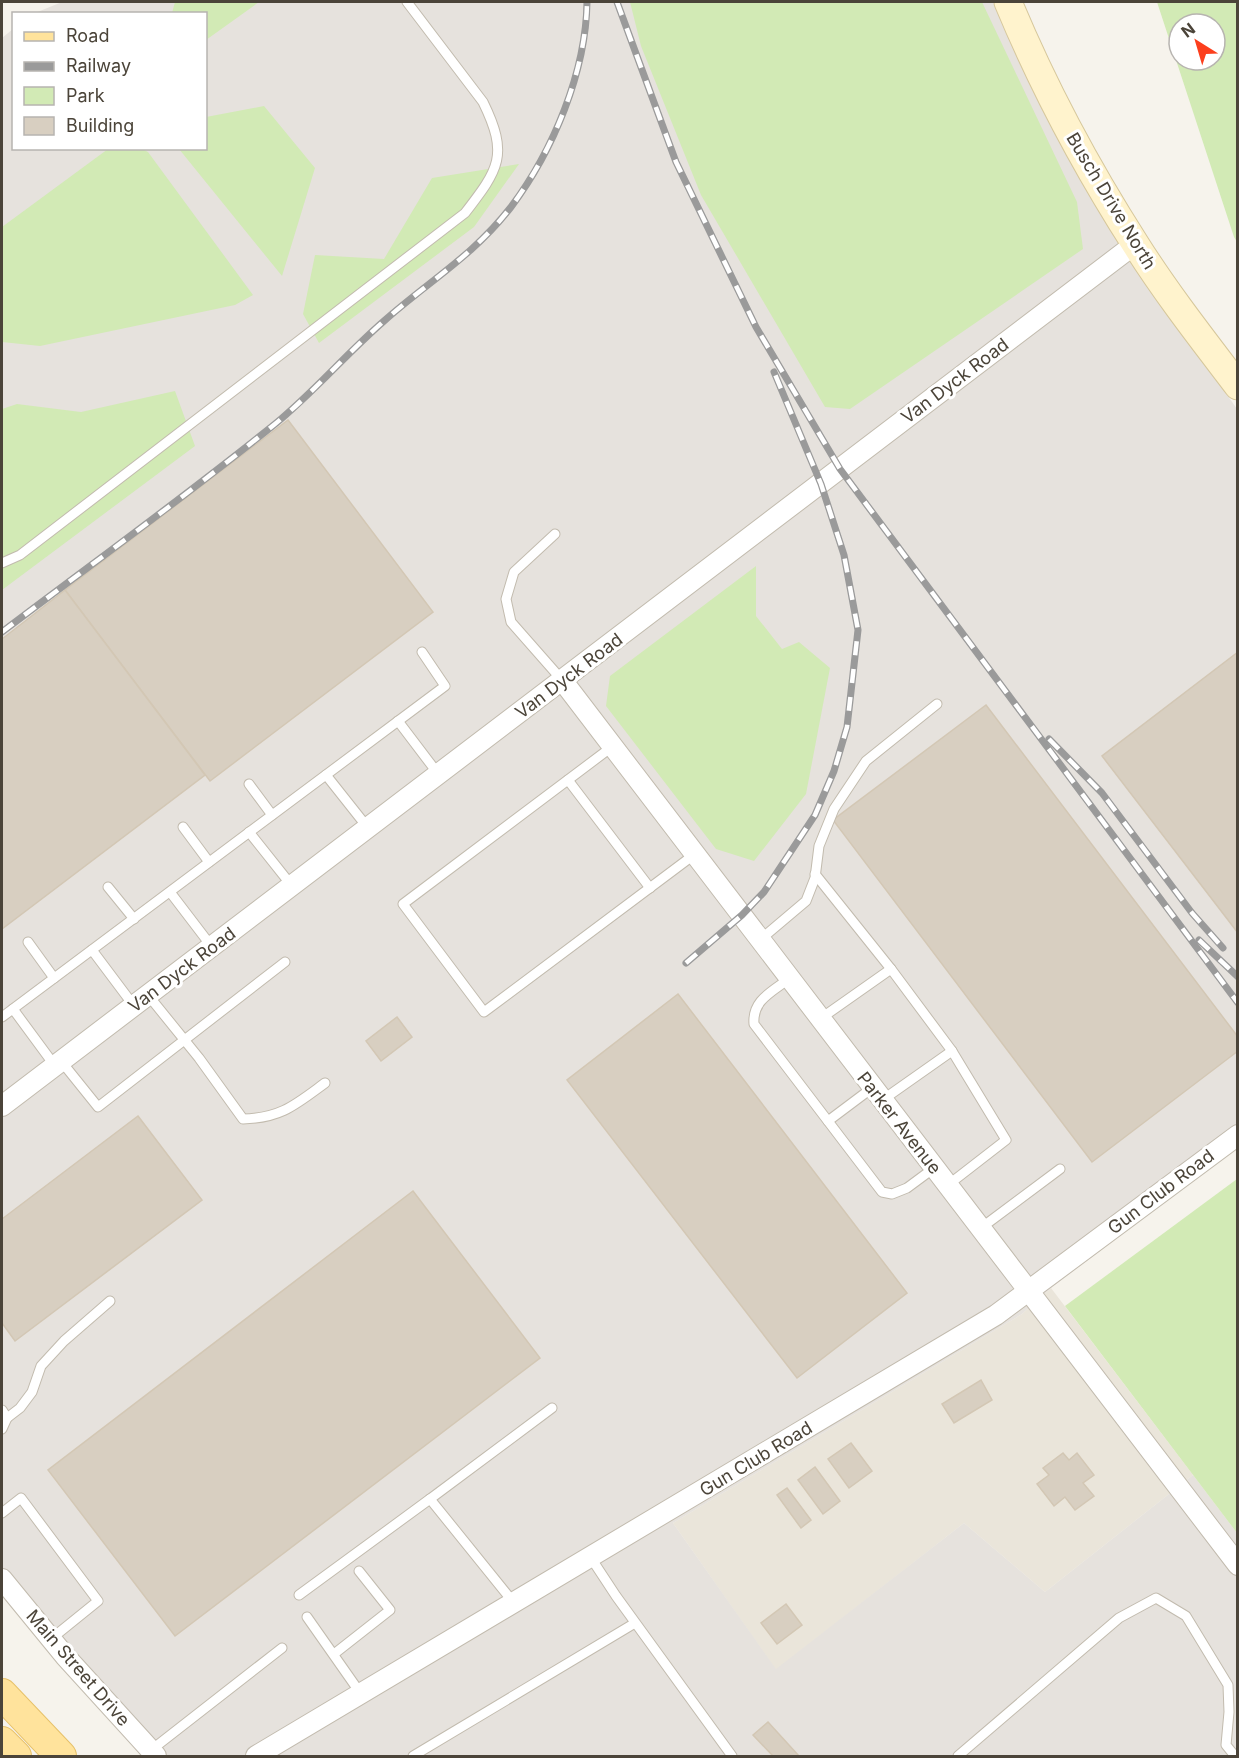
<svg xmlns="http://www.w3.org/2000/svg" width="1239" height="1758" font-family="Inter,sans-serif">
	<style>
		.residential { fill: #eae5da }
		.industrial { fill: #e6e2dd }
		.green { fill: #d2eab5; fill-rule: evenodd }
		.building { fill: #d8cfc1; stroke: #d3c7b4; stroke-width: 1.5 }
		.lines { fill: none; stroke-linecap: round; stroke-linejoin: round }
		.lane-casing { stroke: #c2bbae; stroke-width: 11 }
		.street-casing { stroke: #c2bbae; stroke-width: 22 }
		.secondary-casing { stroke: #d6c79b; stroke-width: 29 }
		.primary-casing { stroke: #e6c16a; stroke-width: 32 }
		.lane { stroke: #fff; stroke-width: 9 }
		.street { stroke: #fff; stroke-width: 20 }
		.secondary { stroke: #fff3cd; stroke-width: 27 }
		.primary { stroke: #ffe39c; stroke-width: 30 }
		.rail-casing { stroke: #9a9a9a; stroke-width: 7 }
		.rail { stroke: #fff; stroke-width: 4.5; stroke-dasharray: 14; stroke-linecap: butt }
		.labels { text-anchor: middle; stroke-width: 6; stroke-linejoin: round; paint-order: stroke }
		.street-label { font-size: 18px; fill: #4b4439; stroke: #fff }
	</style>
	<rect width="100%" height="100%" fill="#f6f3ec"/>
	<polygon class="residential" points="1051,1288 1193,1475 1045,1592 964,1523 776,1670 673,1523 1022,1314"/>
	<polygon class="industrial" points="62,2 993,2 1023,69 1107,224 1237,409 1237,1147 1051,1288 1022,1314 673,1523 776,1669 964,1523 1045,1592 1193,1475 1237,1533 1237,1756 141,1756 2,1595 2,38 13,29 14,148 206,148 206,14 35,13"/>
	<g class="green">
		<polygon points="175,2 259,2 206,40 206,14 172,13"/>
		<polygon points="630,2 982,2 1077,202 1083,249 850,409 825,407 701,195 641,46"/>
		<path d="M1157 2H1237V242L1234 237ZM1179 24H1215V60H1179Z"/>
		<polygon points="264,106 315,168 282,276 179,149 206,148 206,117"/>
		<polygon points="108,149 142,149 148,152 253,295 235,305 40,346 2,342 2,227"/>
		<polygon points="519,164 474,227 319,343 303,314 315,255 384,259 432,178"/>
		<polygon points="175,391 195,446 2,590 2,409 17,404 81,412"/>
		<polygon points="756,566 756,616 782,649 799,642 830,668 806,794 754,861 716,849 606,706 610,676"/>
		<polygon points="1237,1179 1237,1533 1065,1306"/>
	</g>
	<g class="building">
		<polygon points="288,420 433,612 210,781 65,590"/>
		<polygon points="65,590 205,775 2,929 2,639"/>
		<polygon points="1238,652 1238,933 1102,756"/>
		<polygon points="986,705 1238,1037 1238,1051 1092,1162 833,820"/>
		<polygon points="678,994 907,1293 797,1378 567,1080"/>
		<polygon points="397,1017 412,1037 381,1061 366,1041"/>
		<polygon points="138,1116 202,1200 15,1341 2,1323 2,1219"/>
		<polygon points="413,1191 540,1358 175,1636 48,1470"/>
		<polygon points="981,1380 992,1400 954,1423 942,1404"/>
		<polygon points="851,1443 872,1471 849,1488 828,1459"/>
		<polygon points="1063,1453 1069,1460 1077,1453 1094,1475 1083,1483 1094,1496 1075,1510 1065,1497 1054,1506 1037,1484 1049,1475 1043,1468"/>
		<polygon points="815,1467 840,1501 823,1514 798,1480"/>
		<polygon points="787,1488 811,1520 801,1528 777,1495"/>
		<polygon points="786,1604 802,1625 777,1644 761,1623"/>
		<polygon points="768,1722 799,1756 773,1756 753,1735"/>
	</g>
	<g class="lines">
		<g class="lane-casing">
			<g id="lane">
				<polyline points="555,534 514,572 506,599 511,622 562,680"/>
				<path d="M2 563 20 555 465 213C499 169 509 155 483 102L407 2"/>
				<polyline points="398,721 439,775"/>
				<polyline points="613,746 403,904 484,1012 695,854"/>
				<polyline points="326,775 368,828"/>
				<polyline points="568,780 650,888"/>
				<polyline points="249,784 272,815"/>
				<polyline points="183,827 209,862"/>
				<polyline points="249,832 292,886"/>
				<polyline points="815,874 891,969 952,1051 1006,1140 948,1185"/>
				<polyline points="108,887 134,919"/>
				<polyline points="170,892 212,947"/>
				<polyline points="761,939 806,901 815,878 819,846 834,809 866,761 937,704"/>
				<polyline points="28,942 54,978"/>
				<polyline points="92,950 134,1006"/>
				<path d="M790 978C772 992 752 1000 754 1024L882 1192 892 1194 907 1188 934 1168"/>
				<path d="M148 995 199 1058 243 1119C281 1118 295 1105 325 1083"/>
				<polyline points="13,1009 55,1066"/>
				<polyline points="2,1017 445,686 422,652"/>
				<polyline points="820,1019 891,969"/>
				<polyline points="61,1061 98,1107 285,962"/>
				<polyline points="881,1101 952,1051"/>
				<polyline points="828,1121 872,1088"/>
				<polyline points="981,1228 1060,1169"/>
				<polyline points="2,1410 7,1418 2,1429"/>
				<polyline points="7,1418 20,1408 32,1392 41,1366 64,1341 110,1301"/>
				<polyline points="430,1499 552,1408"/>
				<polyline points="2,1513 21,1498 98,1601 51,1639"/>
				<polyline points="591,1558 616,1596 732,1756"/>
				<polyline points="299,1595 430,1499 514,1603"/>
				<polyline points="307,1617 361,1694"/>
				<polyline points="334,1654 390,1610 359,1571"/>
				<polyline points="150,1751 282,1648"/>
				<polyline points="413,1756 635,1623"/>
				<polyline points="958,1756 1119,1618 1156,1598 1186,1616 1228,1685 1229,1712 1226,1745 1235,1756"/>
			</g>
		</g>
		<g class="street-casing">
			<g id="street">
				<polyline points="562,680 1238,1565"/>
				<polyline points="2,1106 1135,244"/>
				<polyline points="2,1579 65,1656 156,1756"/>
				<polyline points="256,1756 996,1315 1238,1135"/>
			</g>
		</g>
		<g class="secondary-casing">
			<path id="secondary" d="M1008 2C1043 86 1086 167 1136 245 1167 294 1203 340 1238 386"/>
		</g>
		<g class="primary-casing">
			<g id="primary">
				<polyline points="2,1694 61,1756"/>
				<polyline points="2,1742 16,1756"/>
			</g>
		</g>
		<use href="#lane" class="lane"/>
		<use href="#street" class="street"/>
		<use href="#secondary" class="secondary"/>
		<use href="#primary" class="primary"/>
		<g class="rail-casing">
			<g id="rail">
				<polyline points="617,2 676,162 756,327 840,469 1238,1003"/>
				<path d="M2 632C93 563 186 496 275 424 314 392 346 354 384 321 429 281 473 256 511 207 553 151 586 72 587 2"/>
				<polyline points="1049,739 1102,793 1192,913 1223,948"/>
				<polyline points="1199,940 1238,977"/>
				<polyline points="686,963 742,915 764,892 815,815 834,771 847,727 858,630 844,555 821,484 774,372"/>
			</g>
		</g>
		<use href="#rail" class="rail"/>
	</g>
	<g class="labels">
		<g class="street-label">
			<text transform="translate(1111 201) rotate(59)" y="6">Busch Drive North</text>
			<text transform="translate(955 381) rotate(-37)" y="6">Van Dyck Road</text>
			<text transform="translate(569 676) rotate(-37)" y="6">Van Dyck Road</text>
			<text transform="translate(182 970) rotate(-37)" y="6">Van Dyck Road</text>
			<text transform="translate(899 1123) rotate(52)" y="6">Parker Avenue</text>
			<text transform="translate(1161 1192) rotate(-37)" y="6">Gun Club Road</text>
			<text transform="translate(756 1459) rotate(-31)" y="6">Gun Club Road</text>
			<text transform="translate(78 1668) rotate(49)" y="6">Main Street Drive</text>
		</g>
	</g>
	<rect width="1239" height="1758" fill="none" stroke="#4b4439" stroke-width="6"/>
	<rect x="12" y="12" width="195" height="138" fill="#ffffff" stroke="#b7b4b0" stroke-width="1.5"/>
	<rect x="24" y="32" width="30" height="9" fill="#ffe39c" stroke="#b7b4b0" stroke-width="1.5"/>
	<text x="66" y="42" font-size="18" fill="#4b4439">Road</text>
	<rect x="24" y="62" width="30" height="9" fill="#9a9a9a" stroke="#b7b4b0" stroke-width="1.5"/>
	<text x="66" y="72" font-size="18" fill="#4b4439">Railway</text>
	<rect x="24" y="87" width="30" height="18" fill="#d2eab5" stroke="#b7b4b0" stroke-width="1.5"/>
	<text x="66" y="102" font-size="18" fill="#4b4439">Park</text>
	<rect x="24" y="117" width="30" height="18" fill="#d8cfc1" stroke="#b7b4b0" stroke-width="1.5"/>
	<text x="66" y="132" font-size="18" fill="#4b4439">Building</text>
	<g transform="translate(1197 42) rotate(323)"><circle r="28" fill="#ffffff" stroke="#b7b4b0" stroke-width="1.5"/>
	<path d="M0-4.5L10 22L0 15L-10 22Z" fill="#fc3f1d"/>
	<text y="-9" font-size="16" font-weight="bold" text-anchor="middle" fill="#4b4439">N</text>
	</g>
</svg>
